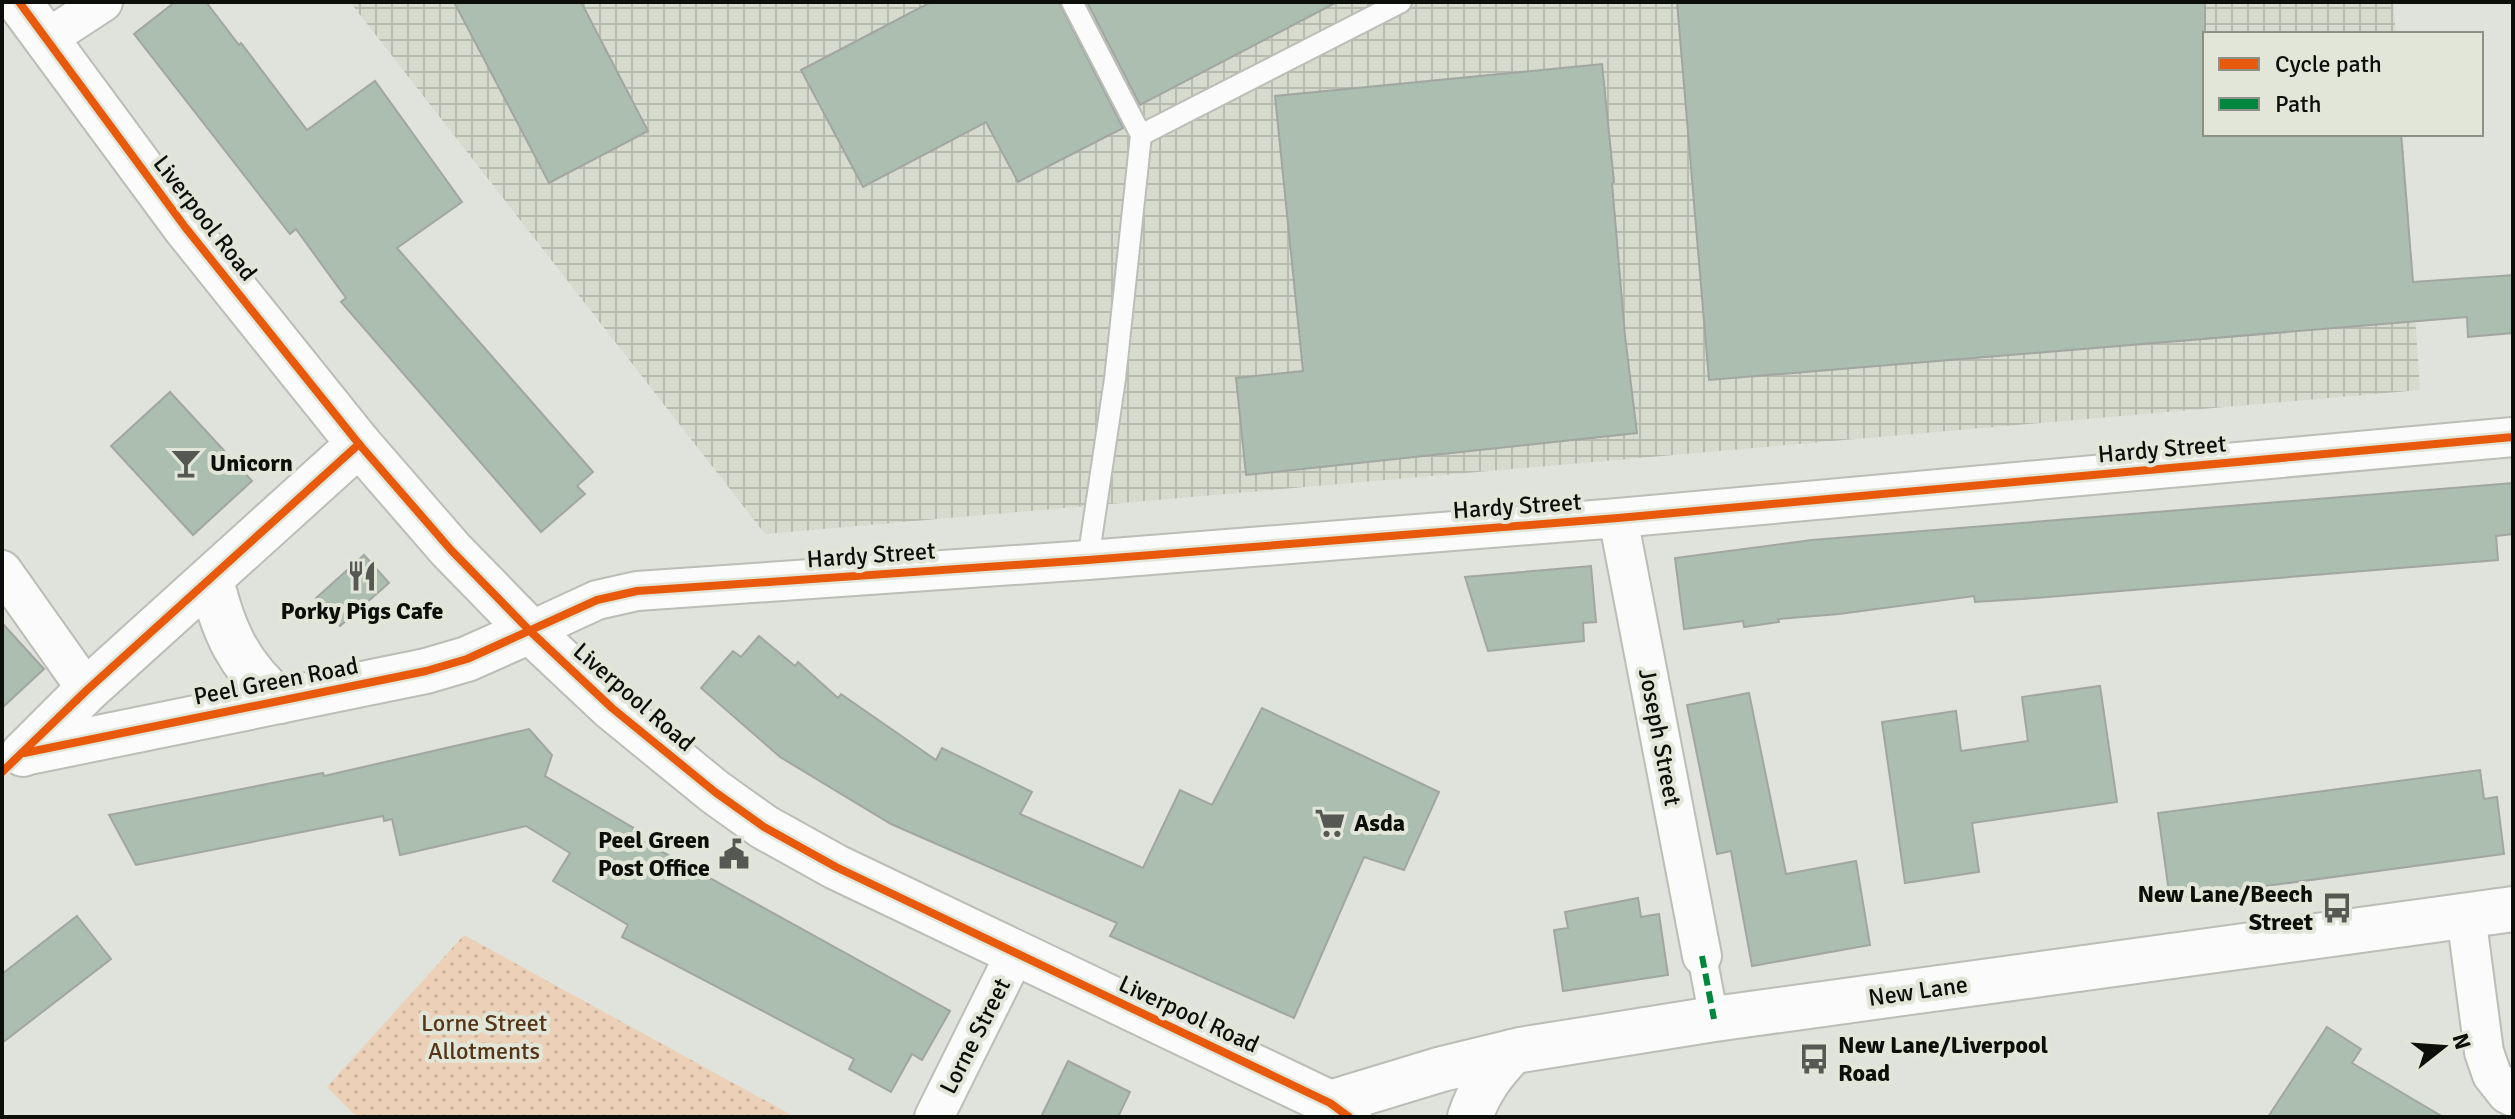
<svg xmlns="http://www.w3.org/2000/svg" width="2515" height="1119" font-family="Signika,sans-serif">
	<style>
		.industrial { fill: url(#industrial-grid) }
		.grass { fill: url(#grass-dots) }
		.building { fill: #abbeb0; stroke: #a2a6a1; stroke-width: 2 }
		.lines { fill: none; stroke-linecap: round; stroke-linejoin: round }
		.service-casing { stroke: #bbbdb7; stroke-width: 24 }
		.pedestrian-casing { stroke: #bbbdb7; stroke-width: 32 }
		.minor-casing { stroke: #bbbdb7; stroke-width: 42 }
		.tertiary-casing { stroke: #bbbdb7; stroke-width: 48 }
		.primary-casing { stroke: #bbbdb7; stroke-width: 48 }
		.service { stroke: #fafbfa; stroke-width: 20 }
		.pedestrian { stroke: #fafbfa; stroke-width: 28 }
		.minor { stroke: #fafbfa; stroke-width: 38 }
		.tertiary { stroke: #fafbfa; stroke-width: 44 }
		.primary { stroke: #fafbfa; stroke-width: 44 }
		.quiet { stroke: #00873e; stroke-width: 6; stroke-dasharray: 12 6; stroke-linecap: butt }
		.cycleway-casing { stroke: #e1e6d8; stroke-width: 13 }
		.cycleway { stroke: #e8590c; stroke-width: 8 }
		.labels { text-anchor: middle; stroke-width: 8; stroke-linejoin: round; paint-order: stroke }
		.street-label { font-size: 24px; fill: #0c0e09; stroke: #e1e6d8 }
		.poi-label { font-size: 24px; font-weight: bold; fill: #0c0e09; stroke: #e1e6d8; text-anchor: start }
		.park-label { font-size: 24px; fill: #553417; stroke: #e1e6d8 }
	</style>
	<defs>
		<pattern id="industrial-grid" width="8" height="8" patternUnits="userSpaceOnUse" patternTransform="scale(2)"><rect width="8" height="8" fill="#d6dbcd"/><path d="M0 4h8M4 0v8" fill="none" stroke="#b6bbaf"/></pattern>
		<pattern id="grass-dots" width="8" height="8" patternUnits="userSpaceOnUse" patternTransform="scale(2)"><rect width="8" height="8" fill="#ecd0b7"/><path d="M2 2h.1M6 6h.1" fill="none" stroke="#c9b19c" stroke-width="1.8" stroke-linecap="round"/></pattern>
	</defs>
	<rect width="100%" height="100%" fill="#e0e2dc"/>
	<polygon class="industrial" points="350,2 2393,2 2396,34 2205,34 2205,134 2403,134 2420,390 765,534"/>
	<polygon class="grass" points="464,935 795,1117 357,1117 327,1087"/>
	<g class="building">
		<polygon points="175,2 206,2 239,45 241,43 307,130 375,81 462,202 397,248 593,472 577,486 585,494 541,532 341,302 346,298 296,229 290,234 134,34"/>
		<polygon points="454,2 581,2 648,131 549,183"/>
		<polygon points="931,2 1059,2 1123,128 1018,182 986,122 863,187 801,70"/>
		<polygon points="1087,2 1337,2 1140,105"/>
		<polygon points="1677,2 2205,2 2205,134 2401,134 2413,282 2513,275 2513,333 2468,337 2467,317 1709,380"/>
		<polygon points="1602,64 1614,182 1612,183 1625,336 1637,433 1246,475 1236,378 1303,371 1275,96"/>
		<polygon points="170,392 252,481 193,535 111,446"/>
		<polygon points="2513,483 2513,534 2496,536 2498,560 2022,599 1975,602 1974,596 1839,614 1778,619 1779,622 1744,627 1743,621 1684,629 1675,558 1812,540"/>
		<polygon points="364,555 389,583 340,626 316,598"/>
		<polygon points="1591,566 1596,622 1583,623 1584,641 1488,651 1465,577"/>
		<polygon points="2,623 44,669 2,708"/>
		<polygon points="759,636 795,666 798,662 838,698 841,694 936,760 942,748 1032,792 1020,814 1143,868 1180,790 1212,805 1262,708 1439,792 1404,870 1364,857 1294,1018 1110,936 1117,923 891,824 780,757 701,688 733,651 741,657"/>
		<polygon points="2100,686 2117,802 1972,823 1979,872 1905,883 1882,722 1956,711 1961,751 2028,741 2022,697"/>
		<polygon points="1749,693 1786,874 1856,861 1870,945 1752,966 1731,851 1717,854 1687,705"/>
		<polygon points="529,729 552,755 545,776 637,830 634,836 950,1011 922,1060 912,1054 891,1092 849,1069 854,1059 622,937 628,925 553,881 570,853 526,826 400,855 392,819 384,821 383,816 136,865 109,815 323,773 324,776"/>
		<polygon points="2480,770 2484,799 2497,797 2504,854 2170,899 2158,813"/>
		<polygon points="1638,898 1641,917 1659,914 1668,975 1563,991 1554,930 1568,928 1565,912"/>
		<polygon points="77,916 111,959 2,1043 2,974"/>
		<polygon points="2327,1027 2361,1049 2352,1063 2443,1117 2268,1117"/>
		<polygon points="1068,1061 1130,1092 1118,1117 1041,1117"/>
	</g>
	<g class="lines">
		<g class="service-casing">
			<g id="service">
				<polyline points="1072,2 1141,135 1115,379 1088,560"/>
				<polyline points="1141,135 1401,2"/>
			</g>
		</g>
		<g class="pedestrian-casing">
			<polyline id="pedestrian" points="1702,956 1714,1019"/>
		</g>
		<g class="minor-casing">
			<g id="minor">
				<polyline points="45,40 103,2"/>
				<polyline points="1618,518 1702,956"/>
				<polyline points="2,570 87,690"/>
				<polyline points="530,631 597,600 637,591 1088,560 1618,518 2513,437"/>
				<polyline points="2466,915 2484,1052 2492,1075 2507,1094 2513,1097"/>
				<polyline points="934,1117 1015,954"/>
			</g>
		</g>
		<g class="tertiary-casing">
			<g id="tertiary">
				<path d="M211 579C223 631 239 666 280 701"/>
				<polyline points="24,753 426,671 467,659 530,631"/>
				<polyline points="23,754 87,690 359,444"/>
				<polyline points="1330,1103 1442,1069 1520,1050 1714,1019 2513,909"/>
				<path d="M1470 1117C1479 1090 1493 1072 1512 1052"/>
			</g>
		</g>
		<g class="primary-casing">
			<polyline id="primary" points="19,2 185,227 359,444 451,550 530,631 612,708 715,792 764,827 836,867 1330,1103 1349,1117"/>
		</g>
		<use href="#service" class="service"/>
		<use href="#pedestrian" class="pedestrian"/>
		<use href="#minor" class="minor"/>
		<use href="#tertiary" class="tertiary"/>
		<use href="#primary" class="primary"/>
		<polyline class="quiet" points="1702,956 1714,1019"/>
		<g class="cycleway-casing">
			<g id="cycleway">
				<polyline points="19,2 185,227 359,444 451,550 530,631 612,708 715,792 764,827 836,867 1330,1103 1349,1117"/>
				<polyline points="24,753 426,671 467,659 597,600 637,591 1088,560 1618,518 2513,437"/>
				<polyline points="2,772 87,690 359,444"/>
			</g>
		</g>
		<use href="#cycleway" class="cycleway"/>
	</g>
	<defs>
		<g id="bar-bare" transform="scale(2.4)"><path d="M-6-5H6L.8 .8V4.5H3.5V6h-7V4.5H-.8V.8Z" fill="#565853" stroke="#e1e6d8" stroke-width="2.5" paint-order="stroke"/></g>
		<g id="restaurant-bare" transform="scale(2.4)"><path d="M-5-6h1v4h1v-4h1v4h1v-4h1v5L-1.5 .5V6h-2V.5L-5-1ZM5-6V6H3V1.5H1.5Q1.5-4 5-6Z" fill="#565853" stroke="#e1e6d8" stroke-width="2.5" paint-order="stroke"/></g>
		<g id="supermarket-bare" transform="scale(2.4)"><path d="M-6-5.5h2.5l.6 2H6L4.5 2H-2.5L-4.4-4H-6ZM-1.5 3.2a1.3 1.3 0 1 0 .1 0ZM3 3.2a1.3 1.3 0 1 0 .1 0Z" fill="#565853" stroke="#e1e6d8" stroke-width="2.5" paint-order="stroke"/></g>
		<g id="civic-bare" transform="scale(2.4)"><path d="M-.6-6.5H3V-4.5H.6V-3L4-1V1h2V6H-6V1h2V-1L-.6-3ZM-1.2 2.5V6h2.4V2.5Z" fill="#565853" stroke="#e1e6d8" stroke-width="2.5" paint-order="stroke"/></g>
		<g id="bus-bare" transform="scale(2.4)"><path d="M-5-6H5V4H4V6H2V4H-2V6H-4V4H-5ZM-3.5-4V0h7V-4ZM-3.5 1.2v1.5H-2V1.2ZM2 1.2v1.5H3.5V1.2Z" fill="#565853" stroke="#e1e6d8" stroke-width="2.5" paint-order="stroke"/></g>
	</defs>
	<g fill-rule="evenodd">
		<use href="#bar-bare" x="186" y="463"/>
		<use href="#restaurant-bare" x="362" y="576"/>
		<use href="#supermarket-bare" x="1330" y="823"/>
		<use href="#civic-bare" x="734" y="854"/>
		<use href="#bus-bare" x="2337" y="908"/>
		<use href="#bus-bare" x="1814" y="1059"/>
	</g>
	<g class="labels">
		<g class="street-label">
			<text transform="translate(205 218) rotate(52)" y="8">Liverpool Road</text>
			<text transform="translate(2162 449) rotate(-5)" y="8">Hardy Street</text>
			<text transform="translate(1517 506) rotate(-4)" y="8">Hardy Street</text>
			<text transform="translate(871 555) rotate(-4)" y="8">Hardy Street</text>
			<text transform="translate(276 681) rotate(-11)" y="8">Peel Green Road</text>
			<text transform="translate(634 697) rotate(41)" y="8">Liverpool Road</text>
			<text transform="translate(1660 737) rotate(79)" y="8">Joseph Street</text>
			<text transform="translate(1918 991) rotate(-8)" y="8">New Lane</text>
			<text transform="translate(1189 1014) rotate(25)" y="8">Liverpool Road</text>
			<text transform="translate(975 1036) rotate(-63)" y="8">Lorne Street</text>
		</g>
		<g class="poi-label">
			<text x="210" y="471">Unicorn</text>
			<text x="362" y="619" text-anchor="middle">Porky Pigs Cafe</text>
			<text x="1354" y="831">Asda</text>
			<text x="710" y="848" text-anchor="end">Peel Green<tspan x="710" dy="28">Post Office</tspan></text>
			<text x="2313" y="902" text-anchor="end">New Lane/Beech<tspan x="2313" dy="28">Street</tspan></text>
			<text x="1838" y="1053">New Lane/Liverpool<tspan x="1838" dy="28">Road</tspan></text>
		</g>
		<g class="park-label">
			<text x="484" y="1031">Lorne Street<tspan x="484" dy="28">Allotments</tspan></text>
		</g>
	</g>
	<rect width="2515" height="1119" fill="none" stroke="#0c0e09" stroke-width="8"/>
	<rect x="2203" y="32" width="280" height="104" fill="#e1e6d8" stroke="#8c9085" stroke-width="2"/>
	<rect x="2219" y="58" width="40" height="12" fill="#e8590c" stroke="#8c9085" stroke-width="2"/>
	<text x="2275" y="72" font-size="24" fill="#0c0e09">Cycle path</text>
	<rect x="2219" y="98" width="40" height="12" fill="#00873e" stroke="#8c9085" stroke-width="2"/>
	<text x="2275" y="112" font-size="24" fill="#0c0e09">Path</text>
	<g transform="translate(2443 1047) rotate(73)" stroke="#e1e6d8" stroke-width="6" paint-order="stroke">
	<path d="M0-6L14 30L0 20L-14 30Z" fill="#0c0e09"/>
	<text y="-12" font-size="22" font-weight="bold" text-anchor="middle" fill="#0c0e09">N</text>
	</g>
</svg>
